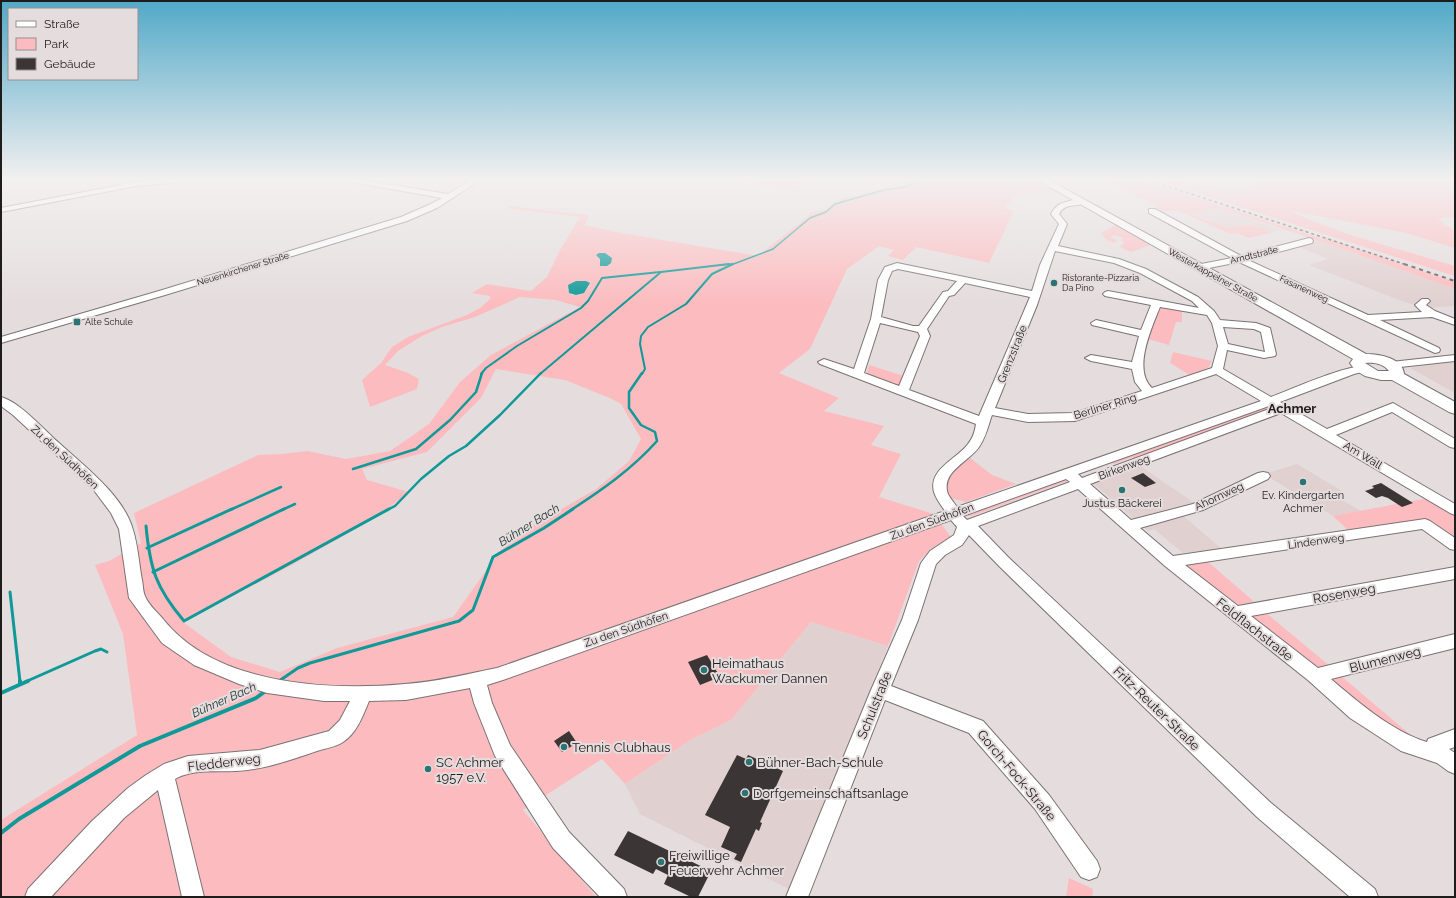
<svg xmlns="http://www.w3.org/2000/svg" width="1456" height="898" font-family="Raleway,sans-serif">
	<style>
		.built { fill: #e1d0d0 }
		.green { fill: #fcbcbf; fill-rule: evenodd }
		.water { fill: #0f9998 }
		.lines { fill: none; stroke-linecap: round; stroke-linejoin: round }
		.stream-far4 { stroke: #0f9998; stroke-width: 1.5 }
		.stream-far3 { stroke: #0f9998; stroke-width: 2 }
		.stream-far2 { stroke: #0f9998; stroke-width: 2.5 }
		.stream-far1 { stroke: #0f9998; stroke-width: 3 }
		.stream { stroke: #0f9998; stroke-width: 4 }
		.building { fill: #3c3536 }
		.minor-casing { stroke: #7a7373; stroke-width: 2 }
		.major-casing { stroke: #7a7373; stroke-width: 2 }
		.minor { fill: #fff; fill-rule: evenodd }
		.major { fill: #fff; fill-rule: evenodd }
		.rail-far1 { stroke: #5b5656; stroke-width: 1.5; stroke-dasharray: 3 3; stroke-linecap: butt }
		.rail { stroke: #5b5656; stroke-width: 2; stroke-dasharray: 4 4; stroke-linecap: butt }
		.poi-dot { fill: #2a7473; stroke: #e5dddd; stroke-width: 1.5 }
		.labels { text-anchor: middle; stroke-width: 4; stroke-linejoin: round; paint-order: stroke }
		.far-street-label { font-size: 9px; fill: #1f1c1c; stroke: #e5dddd }
		.far-poi-label { font-size: 9px; fill: #1f1c1c; stroke: #e5dddd; text-anchor: start }
		.street-label { font-size: 11px; fill: #1f1c1c; stroke: #e5dddd }
		.poi-label { font-size: 11px; fill: #1f1c1c; stroke: #e5dddd }
		.water-label { font-size: 12px; font-style: italic; fill: #1c3131; stroke: #e5dddd }
		.quarter-label { font-size: 13px; font-weight: bold; fill: #1f1c1c; stroke: #e5dddd }
		.near-street-label { font-size: 13px; fill: #1f1c1c; stroke: #e5dddd }
		.near-poi-label { font-size: 13px; fill: #1f1c1c; stroke: #e5dddd; text-anchor: start }
	</style>
	<rect width="100%" height="100%" fill="#e5dddd"/>
	<g class="built">
		<polygon points="1217,208 1282,230 1273,232 1249,224 1227,228 1191,213"/>
		<polygon points="1317,240 1455,289 1455,306 1425,308 1402,301 1309,265 1328,259 1297,246"/>
		<polygon points="1455,362 1455,393 1410,368 1434,364"/>
		<polygon points="1297,464 1342,491 1334,495 1361,511 1333,516 1264,474"/>
		<polygon points="1139,465 1203,509 1182,515 1222,549 1183,553 1154,529 1148,531 1093,483"/>
		<polygon points="811,622 888,646 789,889 640,814 625,784 690,740 731,720"/>
	</g>
	<g class="green">
		<polygon points="736,179 806,179 796,192"/>
		<path d="M908 179H1034L1059 192 1017 194 1004 208 1014 211 989 263 916 247 903 260 888 256 894 250 879 246 847 269 810 349 779 373 839 398 824 411 884 426 871 445 901 454 879 497 934 514 951 537 931 549 919 561 888 646 811 622 731 720 690 740 625 784 602 759 523 810 596 897H1V820L137 735 123 634 95 565 109 561 141 543 134 513 258 455 282 454 307 451 346 459 390 451 429 424 460 382 491 355 580 307 556 300 520 297 475 317 442 327 422 336 398 351 385 365 406 372 419 379 417 389 370 407 362 380 381 363 392 347 408 337 467 315 480 308 490 299V296L472 293 487 284 531 291 547 277 560 250 580 217 509 209 507 206 589 215 585 225 621 233 758 256 808 216 810 212 825 210 840 199 881 189 908 180ZM576 281H586L590 285C585 292 582 296 572 295L567 290ZM496 369 565 380 610 398 621 404 641 439 629 461 596 489 517 535 503 547 453 617 337 648 280 672 231 657 183 622 290 566 380 515 409 492 367 480 362 469 427 452 481 398Z"/>
		<polygon points="1101,179 1141,179 1323,239 1326,238 1455,282 1455,289 1317,240 1217,208 1191,214 1227,228 1249,224 1273,232 1249,238 1236,233 1230,234 1177,210 1160,212 1153,204"/>
		<polygon points="1154,179 1176,179 1208,186 1230,189 1255,185 1256,179 1455,179 1455,218 1445,217 1438,219 1455,231 1455,248 1406,233 1287,210 1320,224 1354,236 1455,266 1455,276"/>
		<path d="M1116 224 1151 245 1131 252 1120 247 1124 242 1121 240 1124 238 1115 235 1110 237 1116 239 1117 242C1111 244 1105 239 1101 233Z"/>
		<polygon points="1160,306 1182,310 1182,322 1176,322 1169,345 1148,339"/>
		<polygon points="1173,352 1212,361 1208,368 1189,377 1188,374 1170,363"/>
		<polygon points="869,365 904,376 899,387 870,376 867,372"/>
		<polygon points="1271,405 1273,407 1270,410 1135,459 1133,457 1114,464 1112,463"/>
		<polygon points="969,457 992,475 1016,484 966,502 950,498 945,490 946,479"/>
		<polygon points="1065,478 1070,480 972,516 966,516 967,514"/>
		<polygon points="1428,498 1455,514 1455,543 1424,522 1350,532 1333,516"/>
		<polygon points="1207,561 1258,605 1240,608 1185,567 1186,564"/>
		<polygon points="1265,612 1331,667 1319,669 1252,619 1255,614"/>
		<polygon points="1341,676 1420,743 1382,724 1332,684 1332,679"/>
		<polygon points="1069,878 1093,889 1092,897 1066,897"/>
	</g>
	<g class="water">
		<polygon points="599,253 605,253 612,258 611,263 607,266 600,266 600,259 596,255"/>
		<polygon points="576,281 586,281 590,283 584,293 576,295 569,293 568,285"/>
	</g>
	<g class="lines">
		<g class="stream-far4">
			<polyline points="720,265 732,264"/>
			<polyline points="731,265 773,249 810,218 826,212 835,204 884,190 905,187 923,179"/>
		</g>
		<g class="stream-far3">
			<polyline points="481,374 486,368 517,346 581,308 588,301 602,278 660,272"/>
			<polyline points="540,374 661,272 729,264"/>
			<polyline points="642,374 645,369 640,344 641,336 648,327 686,304 712,274 733,264"/>
		</g>
		<g class="stream-far2">
			<polyline points="353,469 416,449 450,420 476,392 482,373"/>
			<polyline points="230,510 281,487"/>
			<polyline points="282,510 295,504"/>
			<polyline points="387,510 395,506 421,479 449,456 466,446 500,415 541,373"/>
			<path d="M571 510C602 490 632 469 657 441L655 432 641 425 629 408V392L642 373"/>
		</g>
		<g class="stream-far1">
			<path d="M146 526C150 569 156 588 184 621L389 509"/>
			<polyline points="147,548 232,509"/>
			<polyline points="153,572 284,509"/>
			<polyline points="10,592 20,682"/>
			<polyline points="279,681 298,668 310,663 459,621 473,610 493,557 544,528 573,509"/>
			<polyline points="25,682 95,651 101,649 107,652"/>
		</g>
		<g class="stream">
			<polyline points="20,681 20,684"/>
			<polyline points="1,693 28,681"/>
			<polyline points="1,833 19,819 140,746 256,698 267,690"/>
		</g>
	</g>
	<g class="building">
		<polygon points="1143,473 1156,483 1145,487 1131,478"/>
		<polygon points="1381,483 1413,503 1402,507 1388,498 1382,496 1376,498 1365,491 1374,488 1372,486"/>
		<polygon points="707,655 720,677 700,685 688,662"/>
		<polygon points="569,731 577,743 562,752 554,741"/>
		<polygon points="737,755 746,759 748,755 783,771 760,822 762,823 759,831 756,829 741,862 734,859 737,854 721,847 730,827 705,815"/>
		<polygon points="628,831 711,871 698,897 691,897 664,884 668,875 656,869 653,874 614,855"/>
	</g>
	<g class="lines">
		<g class="minor-casing">
			<g id="minor">
				<polygon points="170,179 195,179 191,181 136,186 1,212 1,208 136,182"/>
				<polygon points="341,179 356,179 448,194 473,179 482,179 437,208 407,221 165,295 1,343 1,337 159,291 401,217 431,204 442,198 345,181"/>
				<path d="M1074 200H1082L1086 202C1077 208 1065 202 1059 214L1067 224 1058 246 1119 259 1146 269 1198 297 1214 311 1220 320 1256 323 1270 328 1276 354 1275 356 1264 358 1227 350 1223 369 1271 397C1290 390 1350 363 1366 367L1368 369 1366 371 1354 374 1280 402 1327 429 1393 403 1455 439V448L1450 447 1392 412 1336 435 1455 504V515L1450 513 1281 413 1090 484 1131 520 1193 504 1258 473 1263 472 1268 473 1270 476 1268 479 1203 510 1140 528 1173 556 1425 519 1430 521 1455 538V550L1450 549 1422 529 1185 565 1238 606 1455 567V579L1251 616 1318 668 1455 634V648L1331 679C1358 702 1393 732 1427 742L1428 739 1455 729V747L1449 749 1455 753V774L1448 771 1437 763 1401 751 1350 718 1309 681 1165 566 1078 489 978 526 1009 558 1271 803 1375 889 1378 897H1350L1257 817 999 566 969 535 962 545 945 555 936 564 918 620 891 686 983 721 1049 795 1097 861 1100 869 1097 877 1089 880 1081 877 1035 809 969 733 885 700 808 897H786L871 690 902 620 921 563 930 551 954 535 957 527 951 520 503 680 487 685 492 703 510 745 569 832 624 889 627 897H600L553 848 495 756 474 703 470 688 406 700 369 701C363 716 356 734 343 742 336 747 326 748 317 751 290 760 264 770 235 771 216 772 192 769 175 779L204 897H182L158 790 124 818 51 897H25L28 889 92 821 128 788 146 775 164 764 188 756 260 750 329 731 340 720 350 701H324L267 693 239 684 194 665 162 643 129 598 119 529 111 513 93 489 13 415 1 406V397C20 402 44 430 59 443 84 466 124 496 133 530 138 546 139 564 142 580 143 585 143 592 145 596 148 604 157 612 163 619 215 685 328 691 405 684 436 682 467 674 497 668L945 511C941 505 936 499 934 492 928 469 957 459 968 444 973 438 975 431 976 424L820 364 818 362 824 359 854 369 871 319 878 280 885 267 897 263 1032 291 1040 265 1059 224 1051 214C1056 204 1063 202 1074 200ZM1055 251 1114 263 1140 273 1192 301 1199 308 1108 291 1105 292 1103 294 1105 296 1151 305 1141 330 1096 320 1091 323 1092 325 1139 336 1132 362 1091 355 1085 358 1091 361 1132 369 1135 382 1142 391 1074 413 1028 414 995 408 1037 305ZM898 269 957 281 948 291 943 292 919 326H913L881 317 888 280 892 271ZM965 283 1030 297 979 416 909 390 930 336 927 329 949 296 954 295ZM1160 307 1207 315 1212 323 1218 346 1212 368 1152 388C1132 370 1152 327 1160 307ZM880 323 918 332 920 336 899 386 864 373ZM1223 327 1254 329 1261 332 1265 352 1228 344ZM1216 374 1261 401 957 507C954 503 950 498 948 494 940 472 969 462 979 447 986 437 988 426 992 415L1028 422 1075 421ZM1269 406 1272 408 1082 478 1078 474ZM1066 479 1070 482 967 520 963 516Z"/>
				<polygon points="1149,209 1155,209 1241,256 1309,238 1312,239 1313,241 1312,243 1248,260 1368,315 1422,312 1415,305 1422,299 1428,299 1430,301 1426,305 1435,311 1455,319 1455,325 1432,317 1380,320 1439,348 1440,350 1439,352 1435,353 1239,262 1199,270 1196,269 1194,267 1196,265 1232,258 1149,213"/>
				<polygon points="1455,355 1455,361 1391,368 1385,365 1391,362"/>
			</g>
		</g>
		<g class="major-casing">
			<path id="major" d="M1036 179H1047L1366 354C1379 354 1403 358 1404 374L1455 402V414L1449 412 1392 380H1381L1365 376 1355 370 1350 363 1353 359ZM1365 363C1374 362 1384 364 1389 371H1378Z"/>
		</g>
		<use href="#minor" class="minor"/>
		<use href="#major" class="major"/>
		<polyline class="rail-far1" points="1146,179 1407,265"/>
		<polyline class="rail" points="1404,264 1455,281"/>
	</g>
	<linearGradient id="sky" x2="0" y2="1"><stop stop-color="#51a9c8"/><stop offset="0.59" stop-color="#f3f0f0"/><stop offset="1" stop-color="#f3f0f0" stop-opacity="0"/></linearGradient>
	<rect width="1456" height="304" fill="url(#sky)"/>
	<g class="poi-dot">
		<circle cx="1054" cy="283" r="4"/>
		<rect x="73" y="318" width="8" height="8" rx="2"/>
		<circle cx="1303" cy="482" r="4"/>
		<circle cx="1122" cy="490" r="4"/>
		<circle cx="704" cy="670" r="4"/>
		<circle cx="564" cy="747" r="4"/>
		<circle cx="749" cy="762" r="4"/>
		<circle cx="428" cy="769" r="4"/>
		<circle cx="745" cy="793" r="4"/>
		<circle cx="661" cy="862" r="4"/>
	</g>
	<g class="labels">
		<g class="far-street-label">
			<text transform="translate(1254 255) rotate(-14)" y="3">Arndtstraße</text>
			<text transform="translate(243 269) rotate(-17)" y="3">Neuenkirchener Straße</text>
			<text transform="translate(1213 275) rotate(29)" y="3">Westerkappelner Straße</text>
			<text transform="translate(1304 289) rotate(25)" y="3">Fasanenweg</text>
		</g>
		<g class="far-poi-label">
			<text x="1062" y="281">Ristorante-Pizzaria<tspan x="1062" dy="10">Da Pino</tspan></text>
			<text x="85" y="325">Alte Schule</text>
		</g>
		<g class="street-label">
			<text transform="translate(1012 354) rotate(-68)" y="4">Grenzstraße</text>
			<text transform="translate(1105 406) rotate(-17)" y="4">Berliner Ring</text>
			<text transform="translate(1363 455) rotate(31)" y="4">Am Wall</text>
			<text transform="translate(65 457) rotate(43)" y="4">Zu den Südhöfen</text>
			<text transform="translate(1124 467) rotate(-20)" y="4">Birkenweg</text>
			<text transform="translate(1219 496) rotate(-25)" y="4">Ahornweg</text>
			<text transform="translate(932 521) rotate(-20)" y="4">Zu den Südhöfen</text>
			<text transform="translate(1316 541) rotate(-8)" y="4">Lindenweg</text>
			<text transform="translate(626 629) rotate(-19)" y="4">Zu den Südhöfen</text>
		</g>
		<g class="poi-label">
			<text x="1303" y="499">Ev. Kindergarten<tspan x="1303" dy="13">Achmer</tspan></text>
			<text x="1122" y="507">Justus Bäckerei</text>
		</g>
		<g class="water-label">
			<text transform="translate(529 525) rotate(-32)" y="4">Bühner Bach</text>
			<text transform="translate(224 700) rotate(-24)" y="4">Bühner Bach</text>
		</g>
		<g class="quarter-label">
			<text x="1292" y="413">Achmer</text>
		</g>
		<g class="near-street-label">
			<text transform="translate(1344 593) rotate(-10)" y="5">Rosenweg</text>
			<text transform="translate(1255 629) rotate(38)" y="5">Feldflachstraße</text>
			<text transform="translate(1385 659) rotate(-14)" y="5">Blumenweg</text>
			<text transform="translate(874 705) rotate(-68)" y="5">Schulstraße</text>
			<text transform="translate(1157 708) rotate(44)" y="5">Fritz-Reuter-Straße</text>
			<text transform="translate(224 762) rotate(-7)" y="5">Fledderweg</text>
			<text transform="translate(1017 775) rotate(50)" y="5">Gorch-Fock-Straße</text>
		</g>
		<g class="near-poi-label">
			<text x="712" y="668">Heimathaus<tspan x="712" dy="15">Wackumer Dannen</tspan></text>
			<text x="572" y="752">Tennis Clubhaus</text>
			<text x="436" y="767">SC Achmer<tspan x="436" dy="15">1957 e.V.</tspan></text>
			<text x="757" y="767">Bühner-Bach-Schule</text>
			<text x="753" y="798">Dorfgemeinschaftsanlage</text>
			<text x="669" y="860">Freiwillige<tspan x="669" dy="15">Feuerwehr Achmer</tspan></text>
		</g>
	</g>
	<rect width="1456" height="898" fill="none" stroke="#1f1c1c" stroke-width="4"/>
	<rect x="8" y="8" width="130" height="72" fill="#e5dddd" stroke="#969090"/>
	<rect x="16" y="21" width="20" height="6" fill="#ffffff" stroke="#969090"/>
	<text x="44" y="28" font-size="12" fill="#1f1c1c">Straße</text>
	<rect x="16" y="38" width="20" height="12" fill="#fcbcbf" stroke="#969090"/>
	<text x="44" y="48" font-size="12" fill="#1f1c1c">Park</text>
	<rect x="16" y="58" width="20" height="12" fill="#3c3536" stroke="#969090"/>
	<text x="44" y="68" font-size="12" fill="#1f1c1c">Gebäude</text>
</svg>
